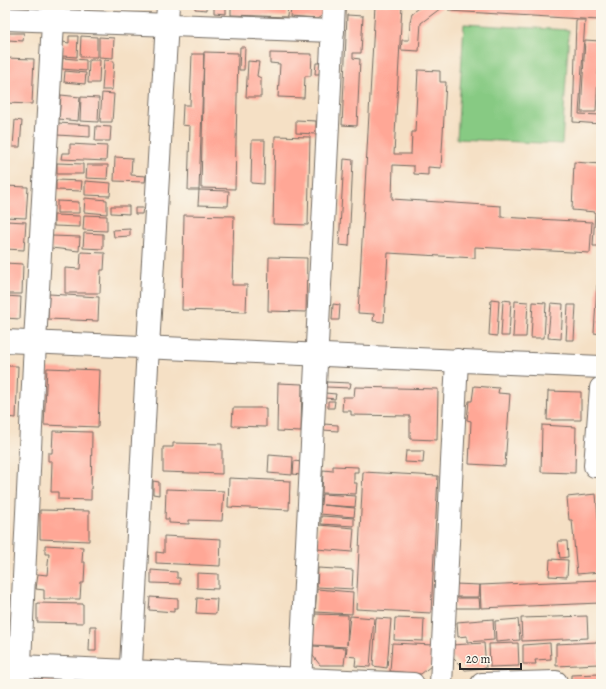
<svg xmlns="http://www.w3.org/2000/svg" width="606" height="689" font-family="Alegreya,serif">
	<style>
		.green { fill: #87ca83; stroke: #597a57 }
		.building { fill: #ffa796 }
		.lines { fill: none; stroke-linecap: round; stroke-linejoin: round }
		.minor-casing { stroke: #726a61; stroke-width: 24 }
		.minor { stroke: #fff; stroke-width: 22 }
	</style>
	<rect width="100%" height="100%" fill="#fbf7ec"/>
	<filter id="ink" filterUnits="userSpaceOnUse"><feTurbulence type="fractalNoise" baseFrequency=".025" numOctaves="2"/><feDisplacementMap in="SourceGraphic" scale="8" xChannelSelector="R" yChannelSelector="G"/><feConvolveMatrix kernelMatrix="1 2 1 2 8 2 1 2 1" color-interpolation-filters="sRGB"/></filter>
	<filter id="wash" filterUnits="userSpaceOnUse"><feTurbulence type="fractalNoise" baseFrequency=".012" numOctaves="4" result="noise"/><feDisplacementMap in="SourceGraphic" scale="16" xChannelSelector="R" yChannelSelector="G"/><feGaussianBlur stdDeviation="0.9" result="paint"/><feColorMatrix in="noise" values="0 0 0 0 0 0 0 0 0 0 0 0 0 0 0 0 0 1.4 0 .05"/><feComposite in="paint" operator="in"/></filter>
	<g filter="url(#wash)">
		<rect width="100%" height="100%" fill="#f5e0c5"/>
		<polygon class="green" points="464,24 569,30 562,144 457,139"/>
		<g id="blocks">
			<g class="building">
				<polygon points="195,5 207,5 207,10 195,9"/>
				<polygon points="214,5 226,5 226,14 214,13"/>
				<polygon points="231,5 288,5 287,17 231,15"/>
				<polygon points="291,5 324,5 323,15 317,19 290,17"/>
				<polygon points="375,5 402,5 394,154 411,154 412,132 415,132 418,70 440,71 440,82 446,82 441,168 428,167 428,175 414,174 414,166 393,165 392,199 501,206 501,217 592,222 590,253 475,247 475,258 388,253 384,322 373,321 374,314 358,313"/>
				<polygon points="424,5 445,5 421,23 419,51 401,50 402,40 409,40 410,22 412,13"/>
				<polygon points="449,5 600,5 599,20 449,11"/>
				<polygon points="347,15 363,16 361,53 353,53 353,58 360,59 357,126 342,125"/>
				<polygon points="576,20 585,20 579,114 601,115 601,124 573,122"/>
				<polygon points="8,33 24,33 23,41 8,40"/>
				<polygon points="69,36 78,36 77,57 62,56 63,42 69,43"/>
				<polygon points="81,36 97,37 97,57 80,57"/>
				<polygon points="99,37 114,38 113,58 99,57"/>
				<polygon points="585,40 600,41 596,112 581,112"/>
				<polygon points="240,47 245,47 244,70 239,70"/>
				<polygon points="204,52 238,53 235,189 201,188"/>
				<polygon points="270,53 312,54 311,76 305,76 304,98 278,97 280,64 270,63"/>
				<polygon points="192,54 204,54 199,190 188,190 190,126 182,125 183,105 190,105"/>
				<polygon points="5,58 34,59 32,104 5,103"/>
				<polygon points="63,58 86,60 86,71 62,69"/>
				<polygon points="89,60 100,60 99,83 88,83"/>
				<polygon points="104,60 114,61 112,90 102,90"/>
				<polygon points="248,61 259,62 257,76 261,78 261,97 246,97"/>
				<polygon points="316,63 321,63 319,74 315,74"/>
				<polygon points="65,71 86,73 85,84 64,82"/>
				<polygon points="102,93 114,94 112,122 100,122"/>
				<polygon points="61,95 80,97 78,121 59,119"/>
				<polygon points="81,97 99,98 98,122 80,121"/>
				<polygon points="5,113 8,113 6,149 5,149"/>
				<polygon points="15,120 22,121 20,147 13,147"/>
				<polygon points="296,120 316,121 316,134 296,133"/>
				<polygon points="58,123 90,125 90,137 57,135"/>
				<polygon points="96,126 111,127 110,141 95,141"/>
				<polygon points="275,136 310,137 308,225 273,224"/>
				<polygon points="252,140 265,140 264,184 251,183"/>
				<polygon points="70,144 107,146 106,161 61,159 62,153 70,153"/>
				<polygon points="115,157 132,158 131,175 146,176 145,182 114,181"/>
				<polygon points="344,159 353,160 349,246 339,245"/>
				<polygon points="574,162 601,164 600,246 593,246 595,212 572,210"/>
				<polygon points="57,163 83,164 83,174 57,174"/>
				<polygon points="87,165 108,165 107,179 86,178"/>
				<polygon points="56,180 82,181 81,191 56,190"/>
				<polygon points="85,181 111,183 110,196 85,195"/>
				<polygon points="5,186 28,187 26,218 5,217"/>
				<polygon points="199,190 229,191 228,206 198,205"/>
				<polygon points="85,198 107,200 107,214 84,212"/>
				<polygon points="57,201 79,202 79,213 57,213"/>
				<polygon points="111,206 129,206 129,214 111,213"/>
				<polygon points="135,208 143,208 142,214 135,214"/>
				<polygon points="54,215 80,216 80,227 54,226"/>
				<polygon points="84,215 107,216 107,231 83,230"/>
				<polygon points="184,215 234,216 232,285 247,285 246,312 182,310"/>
				<polygon points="6,221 26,222 24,250 5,249"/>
				<polygon points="130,229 130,236 114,237 113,230"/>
				<polygon points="84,233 103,234 103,249 83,248"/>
				<polygon points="52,236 80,237 79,251 51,248"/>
				<polygon points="81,252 105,253 104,270 101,270 100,293 65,293 65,268 80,269"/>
				<polygon points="269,257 307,258 306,312 268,311"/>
				<polygon points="5,263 23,264 22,294 5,294"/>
				<polygon points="597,285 601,285 601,334 594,333"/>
				<polygon points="49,294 99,297 98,321 48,319"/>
				<polygon points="5,296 21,297 20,319 5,318"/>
				<polygon points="491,299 499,300 497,336 489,335"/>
				<polygon points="503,300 511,301 509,336 501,336"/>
				<polygon points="515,301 528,302 526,337 513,337"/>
				<polygon points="533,302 546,303 544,338 531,338"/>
				<polygon points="551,303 563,304 561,339 548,338"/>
				<polygon points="333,304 340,305 339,320 332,320"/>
				<polygon points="568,305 576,305 574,340 566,340"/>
				<polygon points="5,366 18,366 16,418 5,417"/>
				<polygon points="47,368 100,370 98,427 44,425"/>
				<polygon points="326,382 351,383 350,388 326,387"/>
				<polygon points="278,383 302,384 301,432 277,431"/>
				<polygon points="474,386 499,388 498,393 510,394 505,466 469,464 471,421 467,420 469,401 472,401"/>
				<polygon points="355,387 438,389 437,440 410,439 410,416 351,415 351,411 342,411 343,397 354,397"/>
				<polygon points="548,391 581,392 581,420 547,420"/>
				<polygon points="325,393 336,394 335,399 325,398"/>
				<polygon points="328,401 335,401 334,408 328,408"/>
				<polygon points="233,408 266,408 266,427 232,426"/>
				<polygon points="323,424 338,425 338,431 323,430"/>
				<polygon points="542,425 576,427 575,473 541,472"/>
				<polygon points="53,431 92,432 91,500 58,499 58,492 51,492 52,461 48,461 48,453 52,453"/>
				<polygon points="173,443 222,444 222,474 163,472 163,447 173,447"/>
				<polygon points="406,451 424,451 423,463 405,462"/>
				<polygon points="269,455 293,457 292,475 268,473"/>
				<polygon points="294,461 301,462 300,475 293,474"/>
				<polygon points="333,466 358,467 358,472 354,472 354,483 357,483 356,494 322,493 323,470 333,471"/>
				<polygon points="363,472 438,476 431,613 356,609"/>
				<polygon points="229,478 290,481 289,510 228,507"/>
				<polygon points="153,481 159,482 159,495 153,494"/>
				<polygon points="166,489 224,491 222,521 189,520 189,524 169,523 169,519 165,519"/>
				<polygon points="322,494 356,496 355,507 323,505 355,508 354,517 320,514"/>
				<polygon points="596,494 601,552 601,572 577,574 572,520 569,520 567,497"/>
				<polygon points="40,510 89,511 89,541 40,539"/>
				<polygon points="321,516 354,518 354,526 321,524"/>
				<polygon points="319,525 354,528 352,552 317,549"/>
				<polygon points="164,536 221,539 220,566 156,563 156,552 164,553"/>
				<polygon points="558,541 567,541 568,557 560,558"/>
				<polygon points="45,545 83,547 82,562 85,562 84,583 81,583 80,599 44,599 44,590 36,589 38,574 47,575 49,554 45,554"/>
				<polygon points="550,559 568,560 567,577 549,576"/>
				<polygon points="318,568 353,570 352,589 317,587"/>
				<polygon points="151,570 177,572 177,578 180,578 180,584 151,583"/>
				<polygon points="197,573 218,574 218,589 197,588"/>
				<polygon points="599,580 600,603 481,608 480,585"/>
				<polygon points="454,584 480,585 479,597 454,597"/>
				<polygon points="317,589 353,592 352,614 315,612"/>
				<polygon points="150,597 178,599 178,608 174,608 174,612 149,610"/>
				<polygon points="197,598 217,599 216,614 196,613"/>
				<polygon points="454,598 479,598 480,608 454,608"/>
				<polygon points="37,603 83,604 83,623 37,622"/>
				<polygon points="315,614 348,615 347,645 350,616 374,618 370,667 355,666 356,657 346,656 347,647 313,645"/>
				<polygon points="587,616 588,638 522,641 521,618"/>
				<polygon points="376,618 391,619 387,668 373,666"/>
				<polygon points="395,618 424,619 423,641 394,640"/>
				<polygon points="493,619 494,640 467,642 467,636 458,637 457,622"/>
				<polygon points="518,619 520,640 496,642 495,621"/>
				<polygon points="90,626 96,626 96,651 89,651"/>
				<polygon points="598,642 599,664 556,666 556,644"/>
				<polygon points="392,643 433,645 431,666 421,674 390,671"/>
				<polygon points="484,643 486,668 465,670 452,657 452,645"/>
				<polygon points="518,643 519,666 490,667 489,644"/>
				<polygon points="550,643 551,659 535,660 536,664 523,664 523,645"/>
				<polygon points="313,646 346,648 344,665 320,665 313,656"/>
				<polygon points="600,674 600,684 571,684 571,675"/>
				<polygon points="30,678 54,679 54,684 29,684"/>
				<polygon points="56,678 82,680 81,684 56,684"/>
			</g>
		</g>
	</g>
	<g filter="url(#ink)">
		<use href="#blocks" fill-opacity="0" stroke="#726a61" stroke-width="1"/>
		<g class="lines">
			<g class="minor-casing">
				<g id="minor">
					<polyline points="5,19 333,31"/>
					<polyline points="5,341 601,367"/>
					<polyline points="595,466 601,388"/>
					<polyline points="20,666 413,684"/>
					<polyline points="19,684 35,342 54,5"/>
					<polyline points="130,684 148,347 168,5"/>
					<polyline points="300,684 334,5"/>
					<polyline points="441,684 457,360"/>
					<polyline points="482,684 556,682 556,684"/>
				</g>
			</g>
			<use href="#minor" class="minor"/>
		</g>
	</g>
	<rect width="606" height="689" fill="none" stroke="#fbf7ec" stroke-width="20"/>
	<path d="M460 663v6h61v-6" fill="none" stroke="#2b2b2b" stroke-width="2"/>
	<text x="466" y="663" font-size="12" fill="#2b2b2b" stroke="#fbf7ec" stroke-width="3" paint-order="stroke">20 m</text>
</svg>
